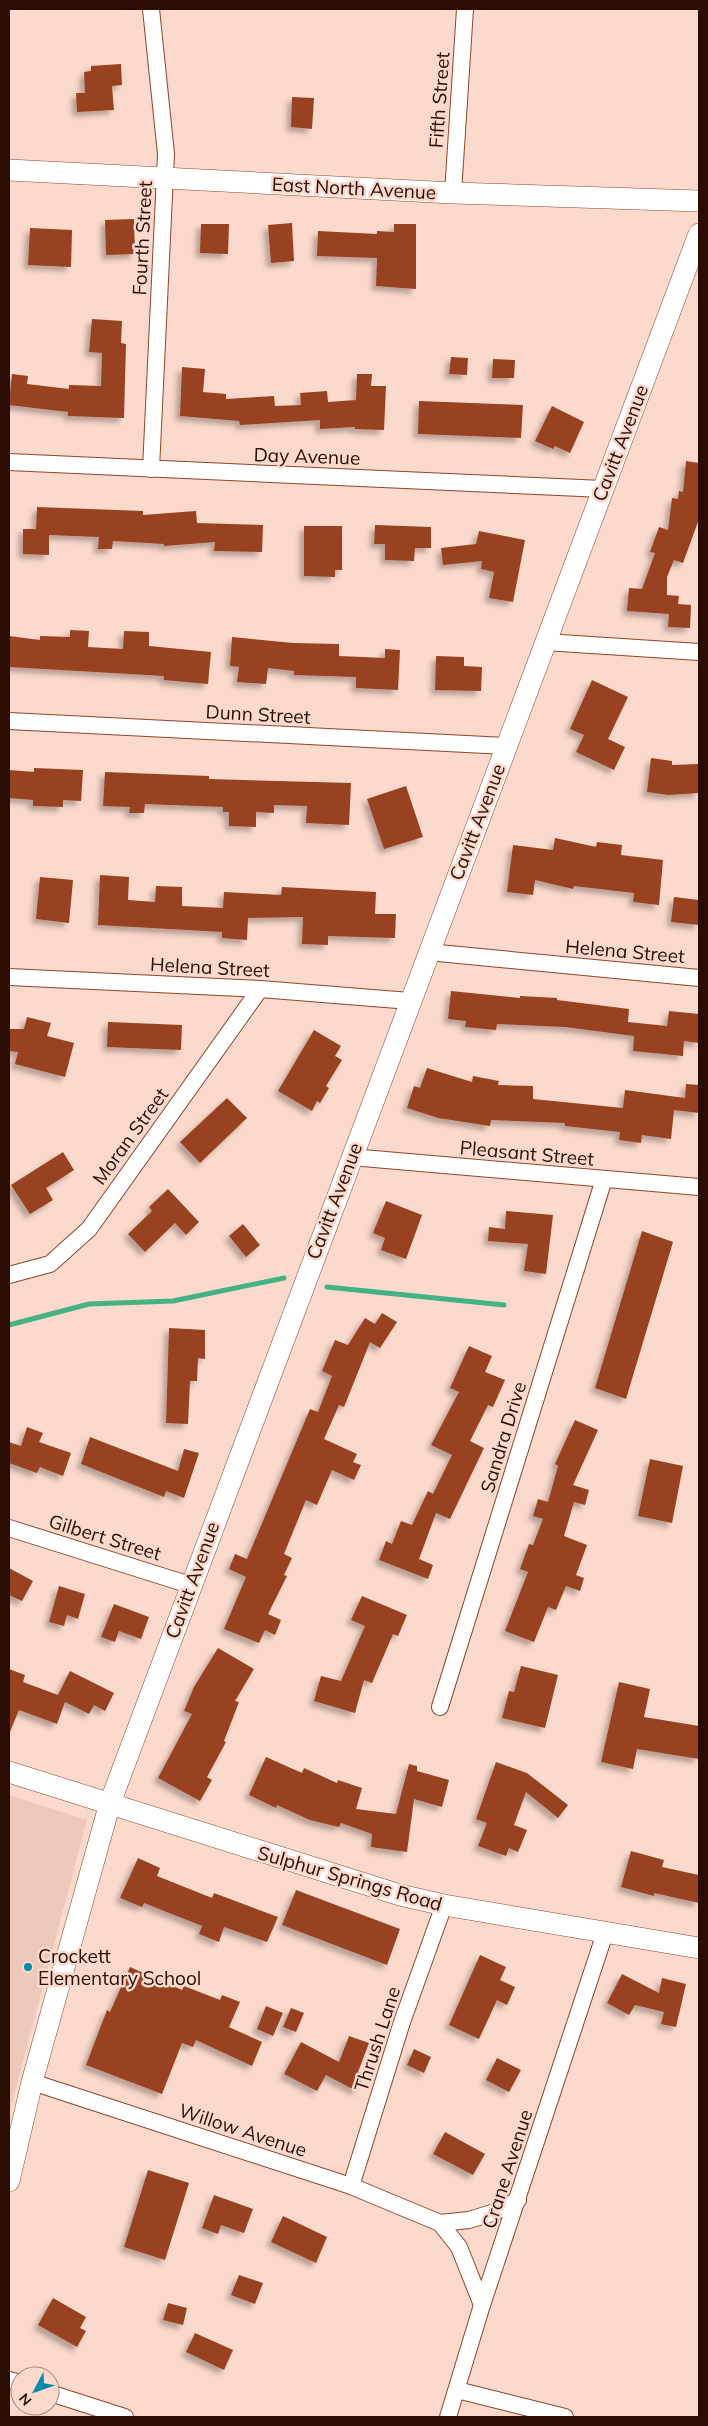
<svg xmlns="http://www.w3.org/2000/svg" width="708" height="2426" font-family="Mulish,sans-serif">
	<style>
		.built { fill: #eec9bb }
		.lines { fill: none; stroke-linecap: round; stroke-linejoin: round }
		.stream { stroke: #44b283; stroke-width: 5 }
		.building { fill: #984320; filter: url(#shadow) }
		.minor-casing { stroke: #8e4629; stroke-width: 18 }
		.tertiary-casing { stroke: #8e4629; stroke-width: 22 }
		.minor { stroke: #fff; stroke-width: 16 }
		.tertiary { stroke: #fff; stroke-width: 21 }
		.poi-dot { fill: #028baa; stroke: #fbd9cc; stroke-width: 2 }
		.labels { text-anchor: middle; stroke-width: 5; stroke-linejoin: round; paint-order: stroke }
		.street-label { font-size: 19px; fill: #2a0c03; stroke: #fbd9cc }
		.poi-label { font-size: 19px; fill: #2a0c03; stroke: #fbd9cc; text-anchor: start }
	</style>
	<defs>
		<filter id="shadow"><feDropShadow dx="-4.5" dy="4.5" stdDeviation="2.5" flood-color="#0004"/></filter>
	</defs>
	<rect width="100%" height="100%" fill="#fbd9cc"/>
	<polygon class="built" points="9,1795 87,1820 9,2114"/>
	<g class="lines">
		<g class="stream">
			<polyline points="327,1287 504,1305"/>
			<polyline points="9,1325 89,1304 173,1301 284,1278"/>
		</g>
	</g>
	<g class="building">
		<polygon points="121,64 122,85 112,86 114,110 77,112 76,93 85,93 84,72 91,71 91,66"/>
		<polygon points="292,97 314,98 312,129 291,127"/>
		<polygon points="134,219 135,254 106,255 105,220"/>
		<polygon points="292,223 294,261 271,263 268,225"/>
		<polygon points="201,224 229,224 228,254 200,253"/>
		<polygon points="394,224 416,224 416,289 376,286 377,258 317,256 318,231 377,234 377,231 394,232"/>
		<polygon points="30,228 72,230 71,267 28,265"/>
		<polygon points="92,319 122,321 121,343 126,344 124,418 68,416 68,412 9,405 12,374 28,376 27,384 69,389 69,385 101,386 102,353 89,352"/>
		<polygon points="451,357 468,358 467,375 449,374"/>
		<polygon points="493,359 515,360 514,378 492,378"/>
		<polygon points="182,367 205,369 203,392 226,394 226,399 274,396 275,406 301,405 300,393 327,391 328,402 356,400 357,374 372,374 371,386 386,386 384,430 355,429 355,427 320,429 320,420 240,425 239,421 180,416"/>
		<polygon points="419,401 523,405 521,438 418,434"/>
		<polygon points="552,406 584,422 570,453 555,446 553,449 535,441"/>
		<polygon points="686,461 699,463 699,519 683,563 674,560 667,577 667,595 679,596 678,604 691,605 690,628 668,627 669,614 627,611 629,588 642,589 655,553 650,552 659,527 668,530 672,498 678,499 679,491 683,492"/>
		<polygon points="37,507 143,511 143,515 196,511 197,523 263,525 262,552 214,551 215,542 164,546 164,544 113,541 112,549 98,549 99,537 49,535 49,555 23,554 23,529 36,529"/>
		<polygon points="375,525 431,527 431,548 415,548 414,561 385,560 385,544 374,544"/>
		<polygon points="304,526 342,526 342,570 335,570 335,577 304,576"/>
		<polygon points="479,531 525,540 513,602 489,598 494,572 481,569 482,561 443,565 441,548 476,544"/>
		<polygon points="70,630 89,631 88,647 123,649 124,631 149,632 149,646 211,652 208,684 164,680 164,676 9,667 9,636 40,640 40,636 70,637"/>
		<polygon points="232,637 293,643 339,644 339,656 385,658 385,649 400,650 398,690 356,688 356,677 294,675 294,671 268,668 266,684 237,682 239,667 230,666"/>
		<polygon points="436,656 464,657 464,666 482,667 481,691 435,690"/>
		<polygon points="592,680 628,697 608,739 625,747 614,770 576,752 584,735 570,729"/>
		<polygon points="651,758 672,761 672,765 699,764 699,793 668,795 647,792"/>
		<polygon points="34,768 83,770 81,801 63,800 63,807 33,806 33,800 9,798 9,770 34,772"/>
		<polygon points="105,772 209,776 209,779 351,783 349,825 306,823 307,806 274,805 274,813 256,812 256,827 229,826 229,812 223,812 223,807 145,804 144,813 129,813 130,807 103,806"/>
		<polygon points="406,786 423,837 384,849 367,799"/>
		<polygon points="555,838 596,847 597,842 622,845 621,855 663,860 659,905 633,902 634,893 574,886 573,889 535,880 533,895 507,892 513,845 553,850"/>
		<polygon points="100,875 129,877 128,900 155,902 156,886 182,887 182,906 223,908 224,892 281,895 282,887 376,892 375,914 396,914 395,938 328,936 328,945 302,944 303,917 248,918 247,940 222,938 222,932 98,925"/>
		<polygon points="40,877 73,880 69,923 36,919"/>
		<polygon points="674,897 699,900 699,925 671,922"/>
		<polygon points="451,991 520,998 520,996 557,998 557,1000 629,1009 628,1022 667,1026 669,1011 699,1014 699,1043 684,1041 683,1056 633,1051 634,1036 565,1027 497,1024 496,1030 465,1027 466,1021 448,1019"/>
		<polygon points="27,1017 51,1023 47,1036 74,1043 65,1077 15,1064 18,1052 9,1051 9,1029 24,1029"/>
		<polygon points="108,1022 182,1025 181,1050 107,1047"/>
		<polygon points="314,1030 341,1046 335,1056 342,1060 326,1086 329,1088 320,1103 317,1101 312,1111 278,1091"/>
		<polygon points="427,1068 472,1082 473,1076 499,1081 498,1085 533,1086 533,1099 623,1108 625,1090 685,1098 686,1084 699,1085 699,1113 674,1110 671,1139 642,1135 641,1143 619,1140 620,1132 565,1126 565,1123 491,1120 490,1126 438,1118 407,1108 414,1086 420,1088"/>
		<polygon points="227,1098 247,1118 200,1163 180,1142"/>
		<polygon points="63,1152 74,1170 46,1188 53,1200 30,1214 11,1185"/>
		<polygon points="168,1189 199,1222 186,1235 175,1223 145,1252 128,1234 152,1211 149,1207"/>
		<polygon points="386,1201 422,1215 406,1259 381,1250 385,1238 373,1233"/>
		<polygon points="506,1211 553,1215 546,1274 524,1271 528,1244 488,1241 489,1227 505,1229"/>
		<polygon points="243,1224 260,1245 246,1257 229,1236"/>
		<polygon points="642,1231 673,1242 626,1399 595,1388"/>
		<polygon points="382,1313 397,1322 380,1348 370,1342 344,1407 339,1405 324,1439 357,1454 353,1462 361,1465 354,1480 332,1470 317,1505 306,1500 284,1554 292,1558 284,1575 287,1576 268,1614 281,1620 275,1635 265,1630 259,1643 224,1629 246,1577 229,1569 235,1554 247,1559 310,1409 318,1412 332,1376 322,1371 335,1340 348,1345 365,1318 375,1324"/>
		<polygon points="169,1328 205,1330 205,1359 198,1358 197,1381 190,1381 188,1424 166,1423"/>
		<polygon points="469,1346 492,1356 485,1372 505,1380 493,1407 488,1405 470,1441 484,1448 450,1519 436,1513 419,1559 433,1565 428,1579 379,1560 386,1541 392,1544 401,1521 412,1525 428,1491 433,1494 452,1455 431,1445 459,1392 450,1388"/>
		<polygon points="575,1420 598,1430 573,1485 589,1490 585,1505 574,1502 564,1536 587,1545 576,1575 584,1578 580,1591 566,1586 556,1610 548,1607 534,1642 505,1631 528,1572 520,1569 529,1544 533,1545 543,1519 533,1516 538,1499 548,1502 558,1466 555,1464"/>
		<polygon points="27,1427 43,1433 39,1442 71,1453 63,1476 40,1467 37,1473 9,1463 9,1442 21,1446"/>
		<polygon points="90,1437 178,1471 184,1449 199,1453 184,1498 166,1491 164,1497 81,1464"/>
		<polygon points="650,1459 683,1466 672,1523 638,1516"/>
		<polygon points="9,1568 33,1581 22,1601 9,1595"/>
		<polygon points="59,1586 85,1594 78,1619 67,1615 64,1626 49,1622"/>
		<polygon points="362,1596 407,1615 398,1636 393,1634 372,1683 364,1680 355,1713 314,1701 321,1676 341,1681 365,1626 351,1620"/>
		<polygon points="114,1604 149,1617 141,1639 119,1631 115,1642 101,1637"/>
		<polygon points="218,1648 254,1669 235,1701 239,1702 224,1741 226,1742 207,1777 212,1780 200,1801 158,1778 192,1714 184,1711 194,1687"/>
		<polygon points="521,1666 558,1675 545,1728 502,1718 509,1691 514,1692"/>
		<polygon points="9,1669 25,1675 23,1682 58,1695 70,1671 114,1693 105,1711 94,1705 89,1714 65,1702 57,1724 19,1710 9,1734"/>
		<polygon points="619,1682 650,1689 644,1717 699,1726 699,1759 637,1749 633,1769 601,1762"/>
		<polygon points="266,1757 302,1773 304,1768 337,1783 338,1780 362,1788 356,1809 396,1814 409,1764 417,1766 417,1771 449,1780 442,1807 414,1799 407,1852 371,1847 372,1834 341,1823 339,1827 310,1820 277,1805 276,1808 249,1795"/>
		<polygon points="496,1762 527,1773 568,1805 558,1818 526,1792 514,1825 527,1830 518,1852 509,1848 506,1856 478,1846 487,1823 476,1819"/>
		<polygon points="631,1851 664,1860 662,1867 699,1875 699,1903 654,1893 654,1896 621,1887"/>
		<polygon points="138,1858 160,1868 157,1876 212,1898 214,1893 278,1917 267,1942 224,1927 219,1942 199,1934 202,1926 144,1903 142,1907 120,1898"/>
		<polygon points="296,1890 400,1929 387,1965 282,1925"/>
		<polygon points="480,1955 506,1967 500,1980 515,1987 507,2005 497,2000 479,2039 449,2025"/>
		<polygon points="130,1967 182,1990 184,1986 220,2000 222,1995 240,2002 229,2027 262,2042 252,2066 196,2040 193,2047 182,2043 162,2094 86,2065 107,2010 110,2012"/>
		<polygon points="622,1974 659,1993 662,1978 686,1984 676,2027 661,2024 664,2012 635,2005 629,2015 607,2003"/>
		<polygon points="266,2006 283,2013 273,2036 257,2029"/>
		<polygon points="291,2008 304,2013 296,2032 283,2027"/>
		<polygon points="349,2036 369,2043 358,2072 364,2075 356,2091 326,2075 317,2091 284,2074 301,2042 339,2062"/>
		<polygon points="414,2049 431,2057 424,2073 407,2065"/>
		<polygon points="497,2058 521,2070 509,2092 486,2080"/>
		<polygon points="445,2132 485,2154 473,2175 433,2154"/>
		<polygon points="148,2170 189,2183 165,2260 124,2247"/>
		<polygon points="214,2195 253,2209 244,2233 221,2225 218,2234 202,2228"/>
		<polygon points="283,2216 327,2237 316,2263 271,2242"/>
		<polygon points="239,2275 263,2283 255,2304 231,2295"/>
		<polygon points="53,2298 86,2317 80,2328 86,2331 77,2347 38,2325"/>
		<polygon points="168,2303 187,2308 183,2325 163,2320"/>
		<polygon points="195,2333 233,2350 224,2370 186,2352"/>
	</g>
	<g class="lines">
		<g class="minor-casing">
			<g id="minor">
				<polyline points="453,193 465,9"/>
				<polyline points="9,462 603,489"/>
				<polyline points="151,469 166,154 151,9"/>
				<polyline points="545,642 699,652"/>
				<polyline points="9,721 506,746"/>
				<polyline points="428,952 699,978"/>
				<polyline points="9,977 260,989 410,1001"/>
				<polyline points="351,1157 699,1187"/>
				<polyline points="9,1275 50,1264 89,1229 260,989"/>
				<polyline points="9,1528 190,1585"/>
				<polyline points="440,1707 604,1179"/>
				<polyline points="32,2082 351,2186 440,2223 469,2220 495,2212 518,2200"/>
				<polyline points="351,2186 402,2022 444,1905"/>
				<polyline points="440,2223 459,2247 482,2305"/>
				<polyline points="9,2380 20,2383"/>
				<polyline points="457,2390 565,2417"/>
				<polyline points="50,2393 125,2417"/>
				<polyline points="448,2417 482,2305 605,1933"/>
			</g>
		</g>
		<g class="tertiary-casing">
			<g id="tertiary">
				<polyline points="9,170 453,193 699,201"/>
				<polyline points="9,1772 400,1895 444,1905 699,1948"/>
				<polyline points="9,2181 32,2082 110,1803 699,234"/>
			</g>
		</g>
		<use href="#minor" class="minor"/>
		<use href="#tertiary" class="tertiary"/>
	</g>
	<circle class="poi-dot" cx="28" cy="1967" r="5"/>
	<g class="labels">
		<g class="street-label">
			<text transform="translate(439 100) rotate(-86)" y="7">Fifth Street</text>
			<text transform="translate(354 188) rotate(3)" y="7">East North Avenue</text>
			<text transform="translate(142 238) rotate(-87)" y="7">Fourth Street</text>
			<text transform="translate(620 443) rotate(-69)" y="7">Cavitt Avenue</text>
			<text transform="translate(307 456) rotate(2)" y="7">Day Avenue</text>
			<text transform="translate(258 714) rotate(3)" y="7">Dunn Street</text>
			<text transform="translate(477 822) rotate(-69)" y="7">Cavitt Avenue</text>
			<text transform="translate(625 951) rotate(5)" y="7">Helena Street</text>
			<text transform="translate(210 967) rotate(3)" y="7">Helena Street</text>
			<text transform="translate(130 1136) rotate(-54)" y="7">Moran Street</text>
			<text transform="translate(527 1153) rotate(5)" y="7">Pleasant Street</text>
			<text transform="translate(334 1201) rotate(-69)" y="7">Cavitt Avenue</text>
			<text transform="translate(503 1437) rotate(-73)" y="7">Sandra Drive</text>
			<text transform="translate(105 1537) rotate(17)" y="7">Gilbert Street</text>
			<text transform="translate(192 1580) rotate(-70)" y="7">Cavitt Avenue</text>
			<text transform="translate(350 1878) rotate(16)" y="7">Sulphur Springs Road</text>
			<text transform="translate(377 2039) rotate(-72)" y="7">Thrush Lane</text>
			<text transform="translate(243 2130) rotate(18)" y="7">Willow Avenue</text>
			<text transform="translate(507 2169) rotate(-72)" y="7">Crane Avenue</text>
		</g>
		<g class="poi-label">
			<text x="38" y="1963">Crockett<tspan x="38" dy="22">Elementary School</tspan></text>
		</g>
	</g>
	<rect width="708" height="2426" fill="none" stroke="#2a0c03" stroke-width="20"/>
	<g transform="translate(35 2391) rotate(229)"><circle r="24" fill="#fbd9cc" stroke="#a7877c"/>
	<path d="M0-4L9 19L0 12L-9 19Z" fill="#028baa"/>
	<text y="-8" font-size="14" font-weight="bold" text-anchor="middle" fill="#2a0c03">N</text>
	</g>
</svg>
